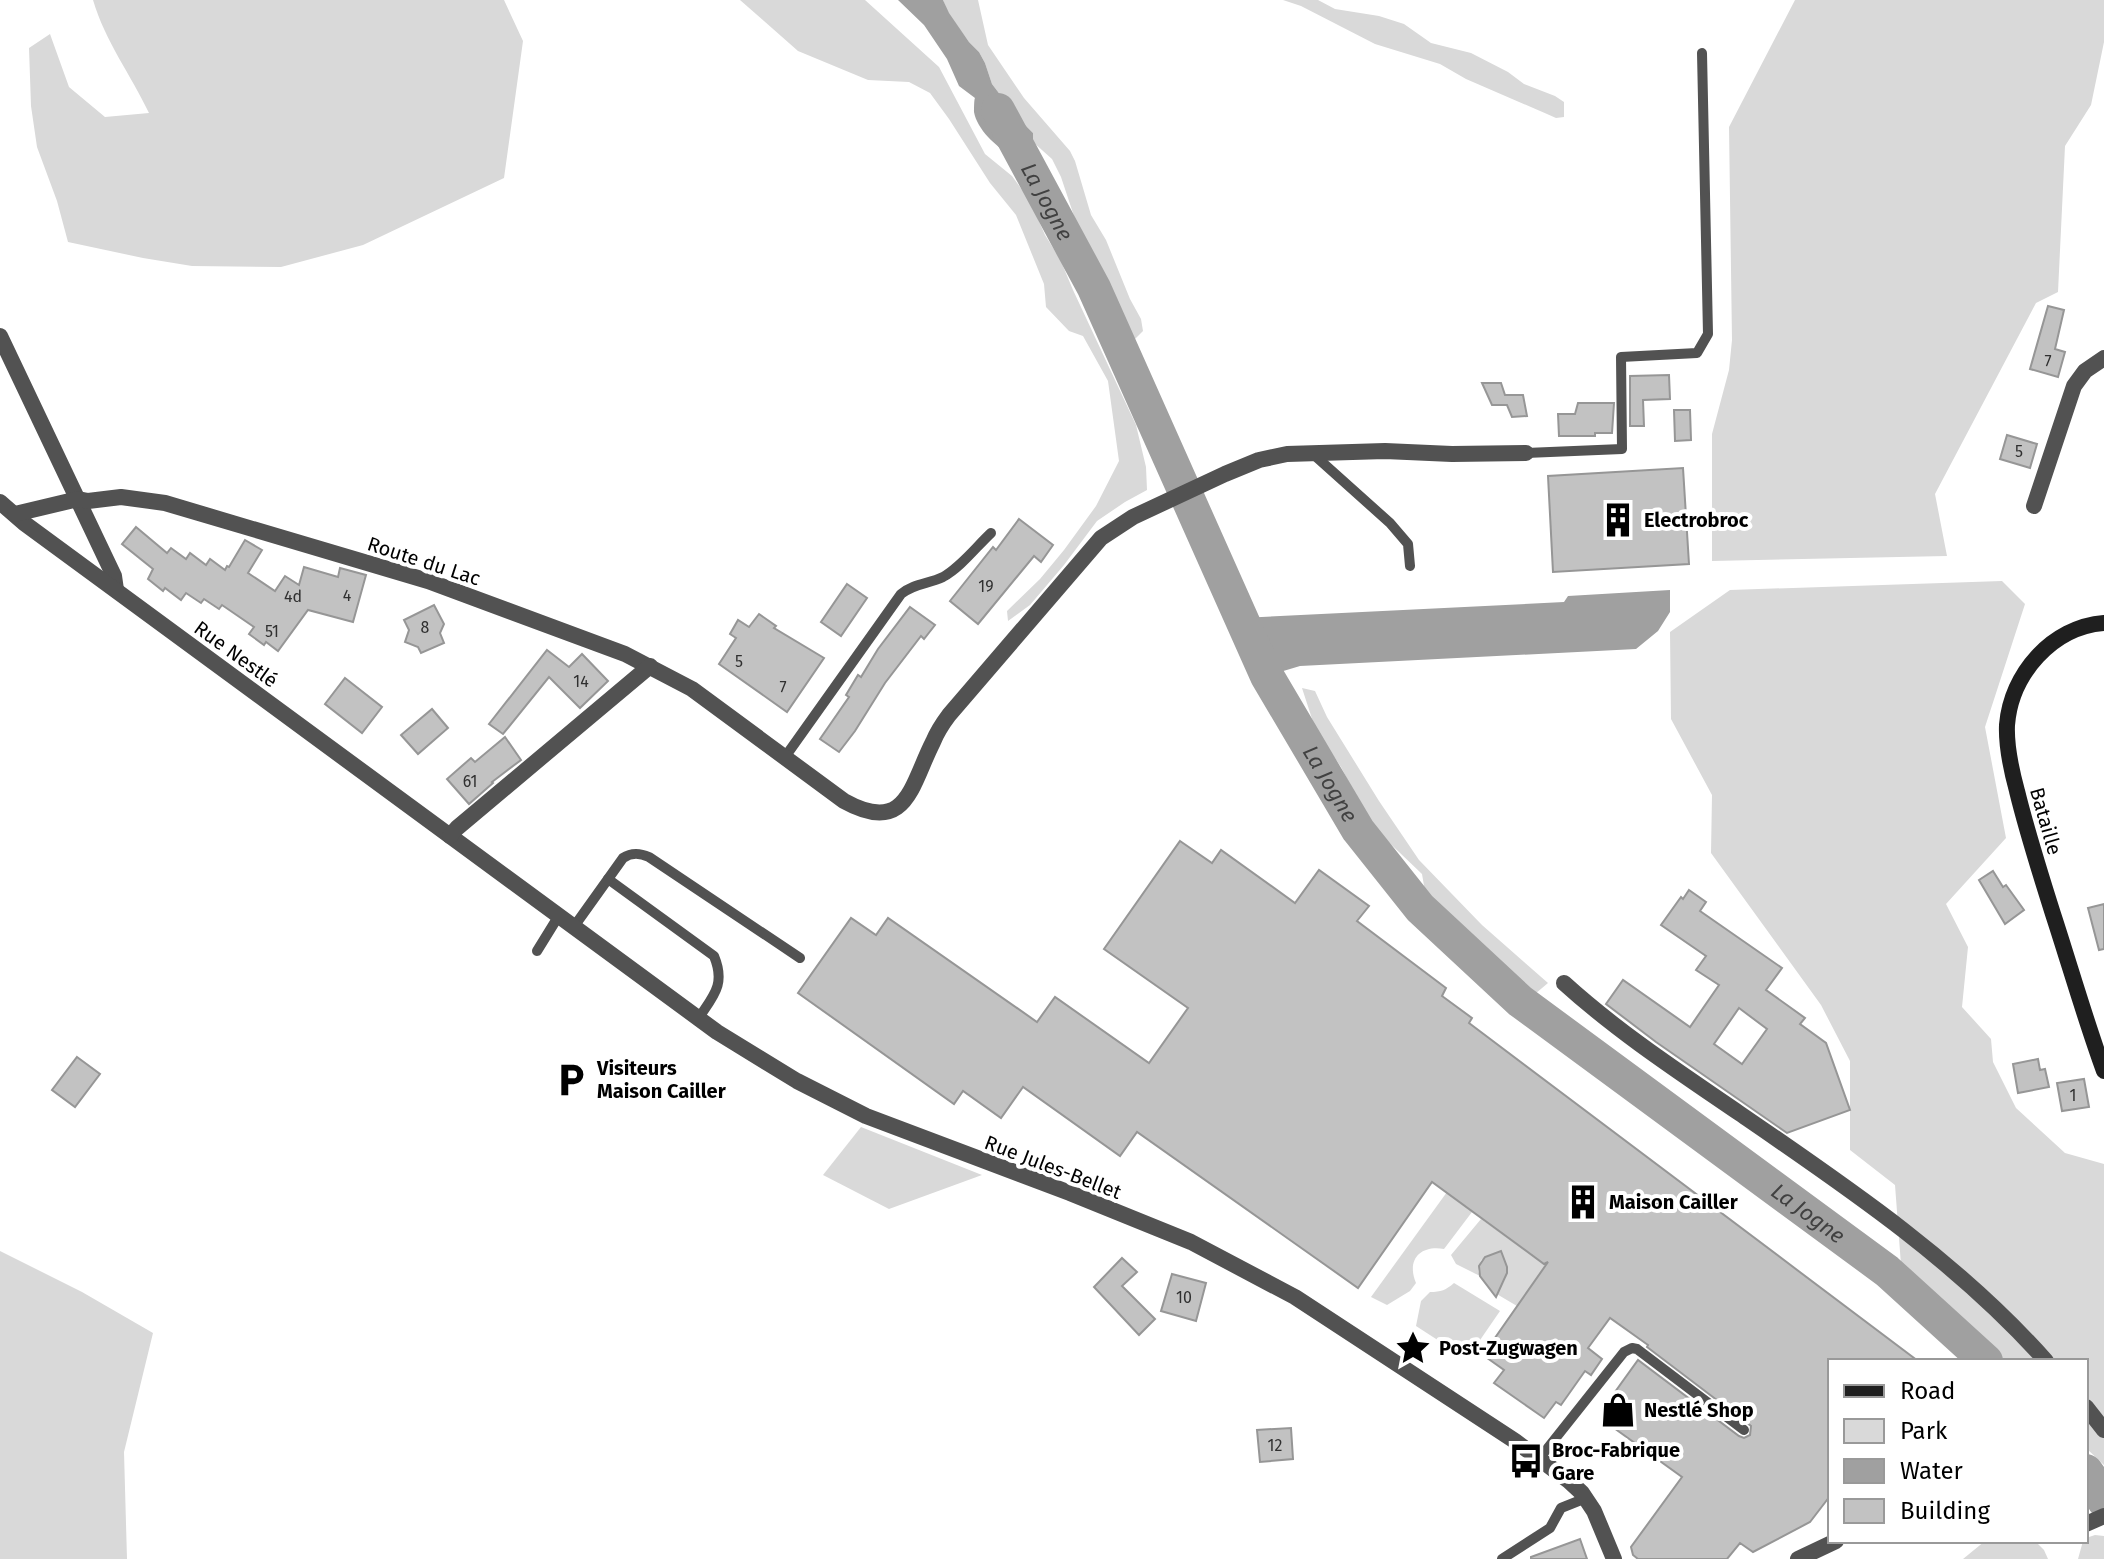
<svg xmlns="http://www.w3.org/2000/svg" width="2104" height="1559" font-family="'Fira Sans',sans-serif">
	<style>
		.green { fill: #d9d9d9 }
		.water { fill: #a0a0a0 }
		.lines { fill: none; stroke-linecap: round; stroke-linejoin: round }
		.river { stroke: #a0a0a0; stroke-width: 34 }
		.building { fill: #c2c2c2; stroke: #969696; stroke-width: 2; fill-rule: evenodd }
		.lane { stroke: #525252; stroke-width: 10 }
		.street { stroke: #525252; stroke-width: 16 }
		.secondary { stroke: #1f1f1f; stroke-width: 16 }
		.labels { text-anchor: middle; stroke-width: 8; stroke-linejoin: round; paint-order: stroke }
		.number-label { font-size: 16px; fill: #303030 }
		.poi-label { font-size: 20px; font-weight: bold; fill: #000; stroke: #fff; text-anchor: start }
		.street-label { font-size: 20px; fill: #000; stroke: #fff }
		.water-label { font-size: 22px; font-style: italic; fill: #414141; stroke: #fff }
	</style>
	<rect width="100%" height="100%" fill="#fff"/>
	<g class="green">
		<path d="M93 0H504L523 41 504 178 363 245 281 267 192 266 143 258 68 242 57 201 37 147 31 106 29 48 50 34 69 87 105 117 149 113C131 75 105 41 93 0Z"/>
		<polygon points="740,0 865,0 939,67 985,154 1012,176 1030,201 1045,235 1060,259 1073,290 1136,425 1146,467 1147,490 1125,502 1097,521 1064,565 1030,605 1008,621 1007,611 1040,579 1064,550 1096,506 1119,461 1108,381 1083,336 1069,331 1046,307 1044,284 1016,215 990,183 949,119 930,93 909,82 868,80 798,51"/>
		<polygon points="943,0 978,0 988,45 1024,98 1070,151 1075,161 1091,215 1106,240 1130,299 1141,319 1143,331 1135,339 1122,321 1111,285 1095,263 1080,234 1061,177 1052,159 1033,142 1033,133 1017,117 992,84 985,63 979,52 969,42 948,13"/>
		<polygon points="1283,0 1318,0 1335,9 1379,16 1404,24 1431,43 1471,53 1508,72 1524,84 1555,96 1564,102 1564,117 1556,118 1547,114 1466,79 1440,64 1375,44 1301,6"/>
		<polygon points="1795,0 2104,0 2104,42 2091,105 2065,146 2058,292 2036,303 1935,494 1947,556 1712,561 1712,434 1729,370 1732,340 1729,127"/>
		<polygon points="2002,581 2025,604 1985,727 2006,838 1946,904 1968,947 1962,1007 1991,1039 1993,1062 2016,1108 2065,1153 2104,1164 2104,1465 2086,1448 2086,1361 1992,1361 1902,1278 1895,1185 1850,1150 1850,1061 1821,1005 1711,853 1712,795 1671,719 1670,632 1730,590"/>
		<polygon points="1302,688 1315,691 1327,717 1379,801 1419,860 1482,925 1548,983 1529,999 1505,986 1428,909 1422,874 1377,831 1360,804 1341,767 1315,728"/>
		<polygon points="861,1127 982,1175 889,1209 823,1175"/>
		<path d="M1447 1192 1472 1212 1444 1249C1421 1245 1406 1259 1416 1283L1410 1291 1387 1305 1371 1297Z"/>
		<path d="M1481 1219 1547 1266 1517 1306 1495 1293C1506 1284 1511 1268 1502 1258L1491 1255 1481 1260 1478 1271 1480 1276 1456 1264 1451 1255Z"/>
		<polygon points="0,1251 82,1292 153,1333 124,1452 127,1559 0,1559"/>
		<path d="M1454 1283 1500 1311 1467 1359 1416 1326 1421 1301 1430 1292C1441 1292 1446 1290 1454 1283Z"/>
		<polygon points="2095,1535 2104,1536 2104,1559 2078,1559 2083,1541 2086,1541 2086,1538"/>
		<polygon points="1985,1541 2035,1541 2044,1550 2048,1559 1963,1559"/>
	</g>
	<g class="water">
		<path d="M898 0H943L949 13 969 42 979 52 985 63 992 84 1017 117 1033 133V142L1010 154C996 147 977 129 974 112 974 111 974 99 975 98L959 86 947 59 924 25Z"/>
		<polygon points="1670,590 1670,612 1658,631 1636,649 1300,666 1267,676 1241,618 1564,602 1568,596"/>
	</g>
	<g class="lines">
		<g class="river">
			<path id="s1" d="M998 110 1094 288 1267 676 1358 830 1420 908 1520 1001 1887 1271 1986 1361"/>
			<polyline points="2086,1471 2098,1488 2104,1501"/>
		</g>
	</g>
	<g class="building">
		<polygon points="2048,306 2064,310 2055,349 2065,352 2058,377 2030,369"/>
		<polygon points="1669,375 1670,399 1643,400 1644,426 1630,426 1630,376"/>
		<polygon points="1482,383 1501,383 1505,395 1523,395 1527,416 1512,417 1507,405 1492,405"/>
		<polygon points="1578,403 1614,403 1612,433 1595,433 1595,436 1559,436 1558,414 1575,414"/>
		<polygon points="1674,410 1690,410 1691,440 1675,441"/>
		<polygon points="2007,435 2037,444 2030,468 2000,459"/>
		<polygon points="1683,468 1689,564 1553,572 1548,476"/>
		<polygon points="1019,519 1053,545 1041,562 1034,556 978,624 950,601 993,547 996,550"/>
		<polygon points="136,527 167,553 171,548 186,559 190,553 206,565 210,559 225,570 227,566 229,567 245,540 262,550 248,573 275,591 285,576 299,585 304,567 338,577 340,568 366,575 353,622 308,610 278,651 266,642 264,645 249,634 254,627 222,605 219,609 204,599 201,603 186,593 181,600 165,588 163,591 148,579 153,569 122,544"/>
		<polygon points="847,584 867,598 841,636 821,622"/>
		<polygon points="434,605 444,624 440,633 444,643 421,653 418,647 405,642 409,630 404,620"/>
		<polygon points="910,607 935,625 924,639 921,636 885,683 855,731 839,752 820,739 849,697 846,695 858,675 861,677 878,649"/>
		<polygon points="759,614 776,626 774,628 824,658 787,712 719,664 736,638 730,634 738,620 749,627"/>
		<polygon points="547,650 569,667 582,654 608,681 580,708 549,677 503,734 489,724"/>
		<polygon points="345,678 382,707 362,733 325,704"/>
		<polygon points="432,709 448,728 418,754 401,735"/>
		<polygon points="505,737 521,760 492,782 493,783 469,804 447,779 471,758 475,762"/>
		<polygon points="1180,841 1212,863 1221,850 1295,903 1319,870 1369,906 1357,921 1446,988 1442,996 1472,1018 1469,1023 1918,1361 1830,1361 1830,1496 1810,1522 1753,1552 1740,1543 1727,1559 1638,1559 1633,1555 1631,1547 1682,1477 1614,1428 1618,1422 1602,1410 1638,1360 1739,1436 1744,1438 1750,1435 1751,1426 1647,1347 1648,1345 1610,1318 1588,1348 1602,1359 1591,1375 1585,1371 1561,1405 1556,1402 1544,1418 1494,1383 1504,1370 1483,1355 1548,1262 1544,1264 1432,1182 1358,1288 1137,1132 1120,1156 1023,1087 1001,1118 963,1091 954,1104 798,993 851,918 876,935 888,918 1037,1022 1055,997 1149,1063 1188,1008 1104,949"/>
		<polygon points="1993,871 2003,887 2006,885 2024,910 2005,924 1979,880"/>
		<path d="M1689 890 1706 902 1700 911 1782 968 1766 990 1805 1018 1800 1024 1826 1043 1850 1110 1787 1133 1656 1042 1606 1004 1623 980 1690 1027 1719 985 1696 970 1706 956 1661 925 1681 897 1683 899ZM1739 1008 1767 1029 1742 1064 1714 1044Z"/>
		<polygon points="2104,904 2104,949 2099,950 2088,908"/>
		<polygon points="77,1057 100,1074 75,1107 52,1090"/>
		<polygon points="2038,1059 2040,1070 2045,1069 2049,1087 2018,1093 2013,1064"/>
		<polygon points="2084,1079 2089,1107 2062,1111 2057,1083"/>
		<polygon points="1501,1251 1507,1267 1507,1273 1496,1297 1480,1276 1479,1266 1485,1257"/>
		<polygon points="1122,1258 1137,1272 1122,1286 1155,1319 1139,1335 1094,1287"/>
		<polygon points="1172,1274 1206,1283 1196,1321 1161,1311"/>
		<polygon points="1291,1428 1293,1459 1260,1462 1257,1430"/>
		<polygon points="1580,1539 1587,1559 1531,1559 1531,1557"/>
	</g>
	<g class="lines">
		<g class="lane">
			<polyline points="1526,453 1622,449 1621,357 1697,353 1708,334 1702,53"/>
			<polyline points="1313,454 1390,523 1408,544 1410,566"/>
			<path d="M785 757 901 594C914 583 929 584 943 577 961 567 976 547 991 533"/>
			<path d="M608 879 714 956C726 985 713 996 698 1019"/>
			<path d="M573 928 623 858C632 852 640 853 649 857L800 958"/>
			<polyline points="537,951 558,917"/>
			<polyline points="1539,1459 1624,1352 1632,1348 1637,1349 1744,1430"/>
			<polyline points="1502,1559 1550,1528 1561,1508 1586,1498"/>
		</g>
		<g class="street">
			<polyline points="0,336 114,576 116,590"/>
			<polyline points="0,502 24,523 717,1032 797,1081 866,1116 1070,1193 1191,1242 1295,1297 1515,1441 1569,1481 1582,1493 1594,1511 1614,1559"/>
			<polyline points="2034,506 2074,386 2085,371 2104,358"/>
			<path d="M15 514 78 499 88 501 121 497 165 503 428 581 625 654 692 689 844 801C907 836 911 785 933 742 937 732 943 723 949 715L1101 538 1133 517 1225 474 1259 460 1287 454 1385 451 1452 454 1526 453"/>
			<polyline points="450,836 457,828 650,666"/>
			<path d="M1564 983C1618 1032 1679 1072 1739 1113 1847 1187 1958 1262 2046 1361"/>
			<polyline points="2086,1407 2104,1430"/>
			<polyline points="2086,1524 2104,1516"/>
			<polyline points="1798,1559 1836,1541"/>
		</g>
		<path class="secondary" d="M2104 623C2052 627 2011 674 2007 725 2006 747 2011 769 2017 791 2027 832 2040 873 2053 914 2070 966 2085 1019 2104 1071"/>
	</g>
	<defs>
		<g id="building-bare" transform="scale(2.76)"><path d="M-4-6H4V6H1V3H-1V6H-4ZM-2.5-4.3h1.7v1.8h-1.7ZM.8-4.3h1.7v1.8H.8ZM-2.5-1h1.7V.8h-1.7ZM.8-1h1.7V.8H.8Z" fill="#000" stroke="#fff" stroke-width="2.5" paint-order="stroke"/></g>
		<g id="parking-bare" transform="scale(2.76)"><path d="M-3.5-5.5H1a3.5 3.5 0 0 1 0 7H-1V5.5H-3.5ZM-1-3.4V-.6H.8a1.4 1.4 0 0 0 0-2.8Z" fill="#000" stroke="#fff" stroke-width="2.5" paint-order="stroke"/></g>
		<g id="sight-bare" transform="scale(2.76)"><path d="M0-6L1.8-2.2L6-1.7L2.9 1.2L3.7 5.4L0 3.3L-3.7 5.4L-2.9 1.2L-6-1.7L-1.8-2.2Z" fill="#000" stroke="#fff" stroke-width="2.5" paint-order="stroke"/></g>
		<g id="shop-bare" transform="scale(2.76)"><path d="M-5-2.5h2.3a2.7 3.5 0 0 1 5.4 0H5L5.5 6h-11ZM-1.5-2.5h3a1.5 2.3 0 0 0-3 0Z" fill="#000" stroke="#fff" stroke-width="2.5" paint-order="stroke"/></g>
		<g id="bus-bare" transform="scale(2.76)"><path d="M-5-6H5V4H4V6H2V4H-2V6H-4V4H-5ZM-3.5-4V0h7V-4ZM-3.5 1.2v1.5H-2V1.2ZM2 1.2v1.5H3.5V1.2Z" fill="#000" stroke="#fff" stroke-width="2.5" paint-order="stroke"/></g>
	</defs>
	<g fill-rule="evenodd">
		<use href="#building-bare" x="1618" y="520"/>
		<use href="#parking-bare" x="571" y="1080"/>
		<use href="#building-bare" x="1583" y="1202"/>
		<use href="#sight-bare" x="1413" y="1348"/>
		<use href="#shop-bare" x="1618" y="1410"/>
		<use href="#bus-bare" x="1526" y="1461"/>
	</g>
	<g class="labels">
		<g class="number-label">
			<text x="2048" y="367">7</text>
			<text x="2019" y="457">5</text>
			<text x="986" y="592">19</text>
			<text x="347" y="601">4</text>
			<text x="293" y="602">4d</text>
			<text x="425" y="633">8</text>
			<text x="272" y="637">51</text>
			<text x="739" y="667">5</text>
			<text x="581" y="687">14</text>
			<text x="783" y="693">7</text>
			<text x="470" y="787">61</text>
			<text x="2073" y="1101">1</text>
			<text x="1184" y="1303">10</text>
			<text x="1275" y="1451">12</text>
		</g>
		<g class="poi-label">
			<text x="1644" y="527">Electrobroc</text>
			<text x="597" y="1075">Visiteurs<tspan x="597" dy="23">Maison Cailler</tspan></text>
			<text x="1609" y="1209">Maison Cailler</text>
			<text x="1439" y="1355">Post-Zugwagen</text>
			<text x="1644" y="1417">Nestlé Shop</text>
			<text x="1552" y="1457">Broc-Fabrique<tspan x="1552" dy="23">Gare</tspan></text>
		</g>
		<g class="street-label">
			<text transform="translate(424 561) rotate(18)" y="7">Route du Lac</text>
			<text transform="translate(236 654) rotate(36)" y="7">Rue Nestlé</text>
			<text transform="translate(2046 821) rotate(74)" y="7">Bataille</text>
			<text transform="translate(1053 1167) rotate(21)" y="7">Rue Jules-Bellet</text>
		</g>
		<g class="water-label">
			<text dy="8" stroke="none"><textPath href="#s1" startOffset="104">La Jogne</textPath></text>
			<text dy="8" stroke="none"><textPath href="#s1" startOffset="752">La Jogne</textPath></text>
			<text dy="8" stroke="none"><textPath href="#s1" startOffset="1400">La Jogne</textPath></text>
		</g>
	</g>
	<rect x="1828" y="1359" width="260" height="184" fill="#ffffff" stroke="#999999" stroke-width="2"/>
	<rect x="1844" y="1385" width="40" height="12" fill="#1f1f1f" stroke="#999999" stroke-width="2"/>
	<text x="1900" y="1399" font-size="24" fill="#000000">Road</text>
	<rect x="1844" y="1419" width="40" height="24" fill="#d9d9d9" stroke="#999999" stroke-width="2"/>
	<text x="1900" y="1439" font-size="24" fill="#000000">Park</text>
	<rect x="1844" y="1459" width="40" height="24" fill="#a0a0a0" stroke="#999999" stroke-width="2"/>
	<text x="1900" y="1479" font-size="24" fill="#000000">Water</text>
	<rect x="1844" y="1499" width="40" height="24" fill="#c2c2c2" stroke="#999999" stroke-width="2"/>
	<text x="1900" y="1519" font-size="24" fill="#000000">Building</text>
</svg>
